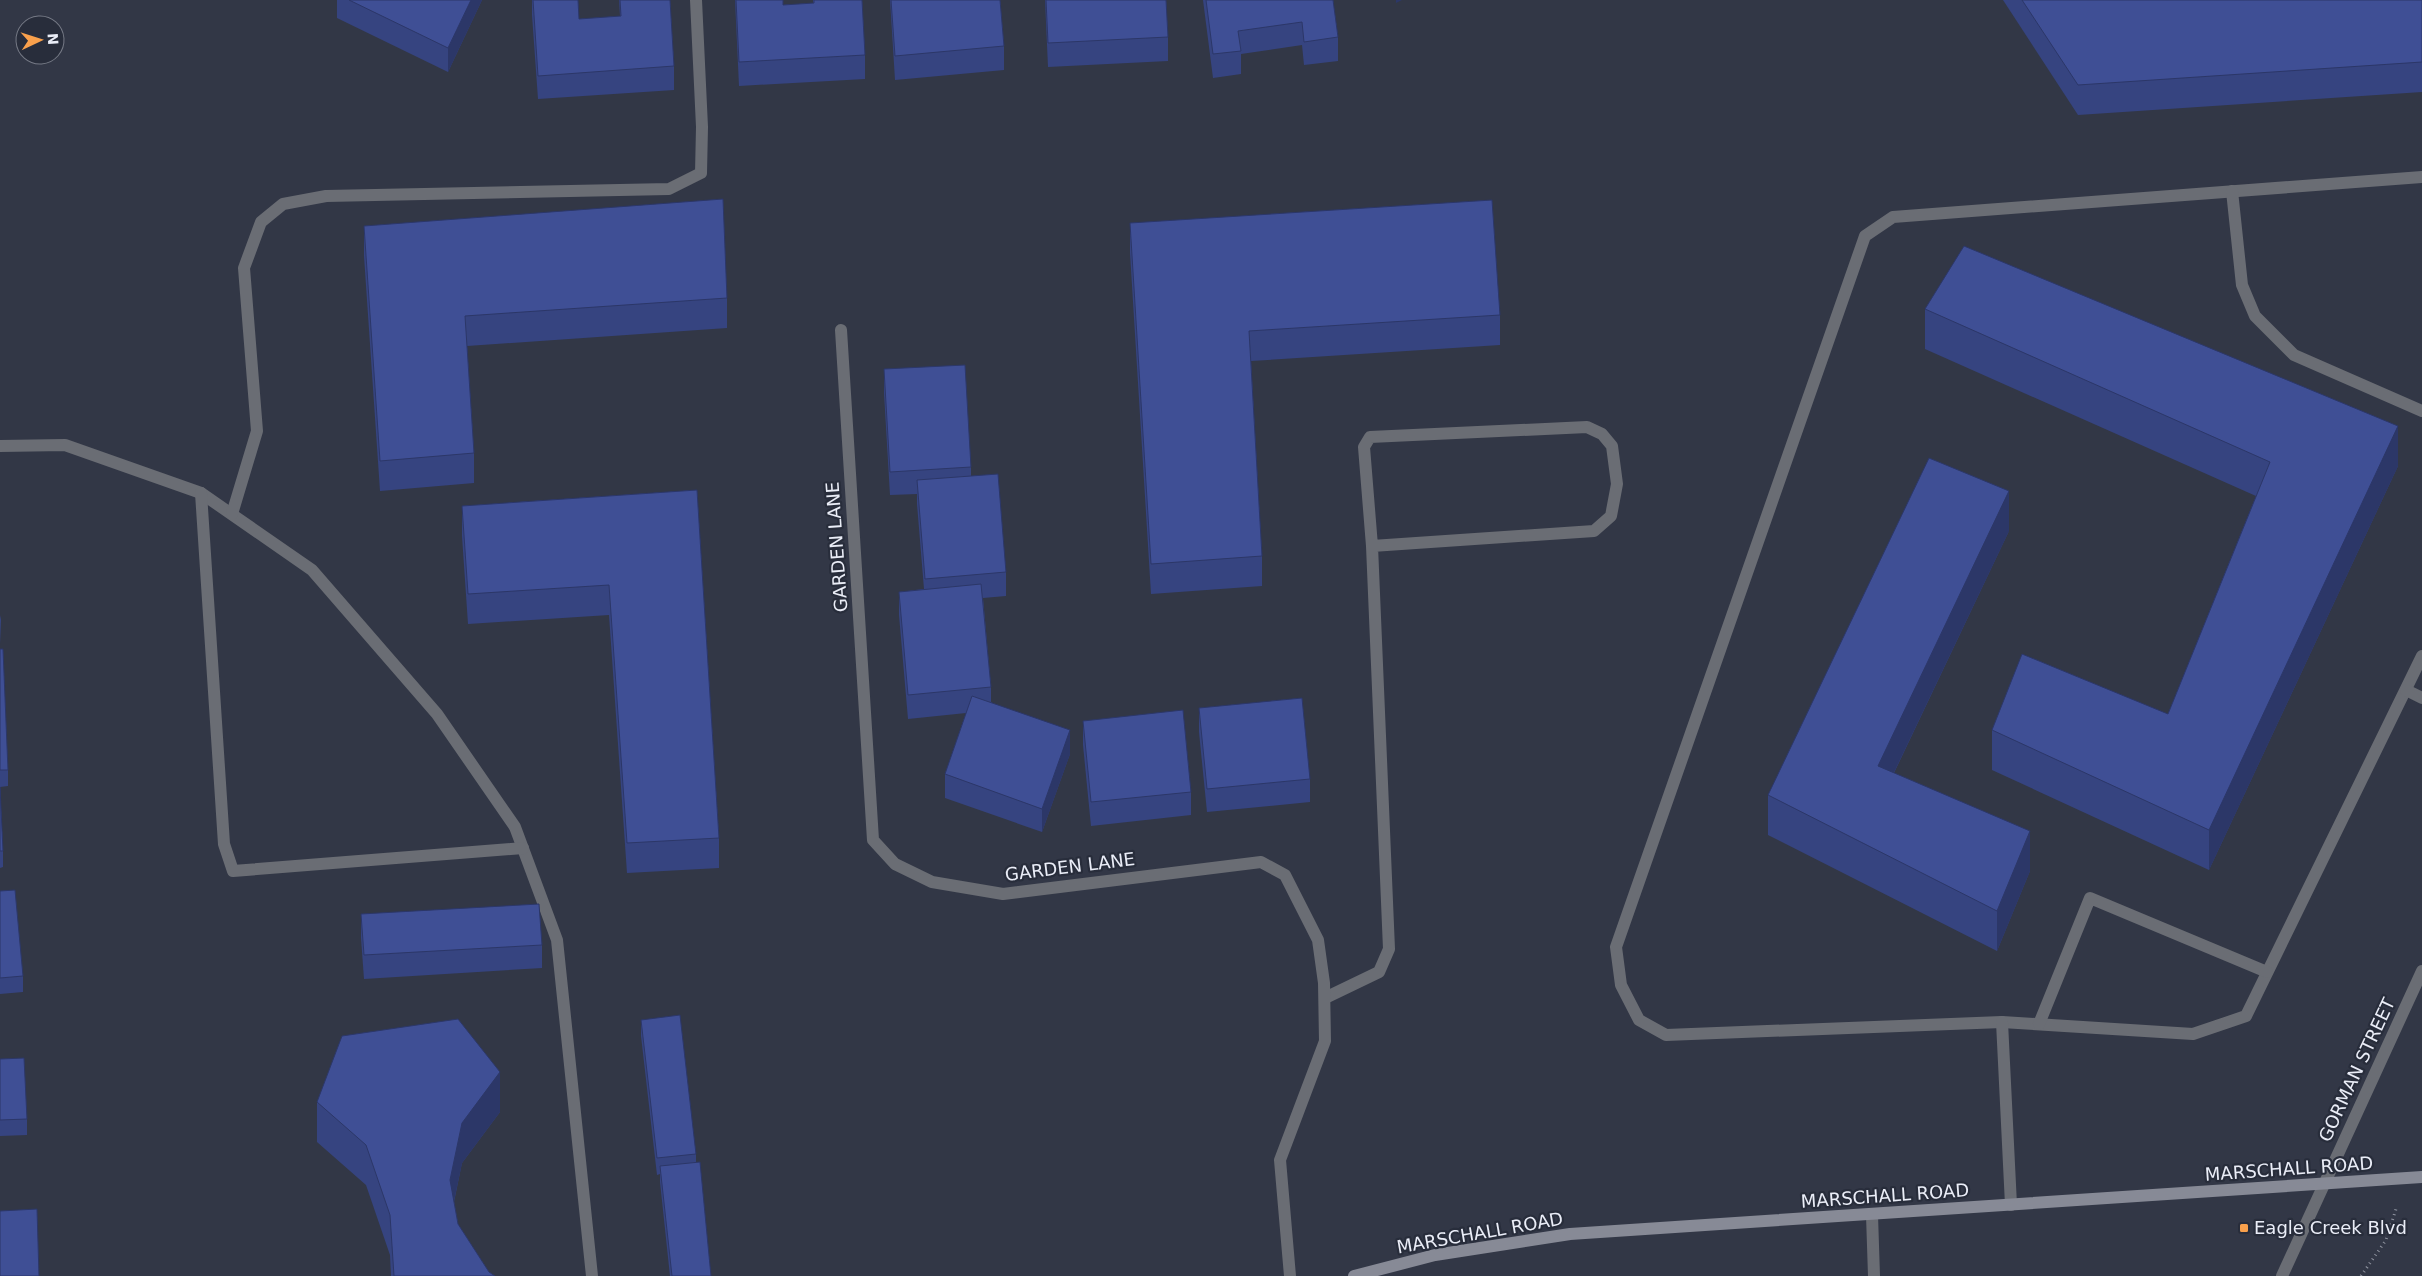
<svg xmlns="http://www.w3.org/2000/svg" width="2422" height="1276" font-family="'DejaVu Sans',sans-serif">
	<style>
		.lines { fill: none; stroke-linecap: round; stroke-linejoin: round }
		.path { stroke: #8f939f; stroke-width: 3; stroke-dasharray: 1 4; stroke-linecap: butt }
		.service { stroke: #6a6d74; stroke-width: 12 }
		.minor { stroke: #6a6d74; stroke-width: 12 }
		.tertiary { stroke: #6a6d74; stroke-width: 12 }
		.secondary { stroke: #878a96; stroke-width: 12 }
		.wall { fill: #364480 }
		.shaded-wall { fill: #2c3768 }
		.building { fill: #3f4f95; stroke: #2c3768 }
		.poi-dot { fill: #f9a04c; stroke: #282d3b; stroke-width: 2 }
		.labels { text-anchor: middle; stroke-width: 4.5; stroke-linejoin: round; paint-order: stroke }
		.street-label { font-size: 18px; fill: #eaedf7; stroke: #282d3b }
		.poi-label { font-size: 18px; fill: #eaedf7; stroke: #282d3b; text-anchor: start }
	</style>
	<rect width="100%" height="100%" fill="#323746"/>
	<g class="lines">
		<polyline class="path" points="2361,1276 2386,1240 2397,1206"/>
		<g class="service">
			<polyline points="2422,177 1893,217 1865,236 1616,947 1621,985 1639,1020 1666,1035 2002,1022 2193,1034 2246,1016 2422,656"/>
			<polyline points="2232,191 2242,285 2255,316 2294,355 2422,411"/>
			<polyline points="0,446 65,445 201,493 312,570 437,714 515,827 557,940 592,1276"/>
			<polyline points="201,493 224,844 233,871 523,848"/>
			<polyline points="232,514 257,431 244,268 261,222 283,204 326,196 669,189 701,173 702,127 696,0"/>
			<polyline points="2406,690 2422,698"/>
			<polyline points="1325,998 1379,972 1389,949 1372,546 1364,447 1370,437 1587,427 1602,434 1612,446 1617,484 1611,516 1594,531 1372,546"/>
			<polyline points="2002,1022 2011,1205"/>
			<polyline points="2039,1024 2090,898 2267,972"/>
			<polyline points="1872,1215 1874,1276"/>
		</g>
		<polyline class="minor" points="841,330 873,840 895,864 932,882 1003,894 1261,862 1285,875 1318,940 1324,983 1325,1041 1280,1160 1290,1276"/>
		<polyline class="tertiary" points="2282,1276 2422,971"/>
		<polyline class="secondary" points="1354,1276 1435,1255 1570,1234 2422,1177"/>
	</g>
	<g class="wall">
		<polygon points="337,0 482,0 448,72 337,18"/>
		<polygon points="532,0 578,0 579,19 620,16 619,0 670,0 674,66 674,90 538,99 532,15"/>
		<polygon points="735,0 783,0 783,5 813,3 813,0 862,0 865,55 865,79 739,86"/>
		<polygon points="890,0 1000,0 1004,46 1004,70 895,80"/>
		<polygon points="1045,0 1166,0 1168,37 1168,61 1048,67"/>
		<polygon points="1203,0 1333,0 1338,37 1338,61 1304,65 1302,45 1241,54 1241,74 1213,78"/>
		<polygon points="2003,0 2422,0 2422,92 2078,115"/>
		<polygon points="1130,223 1500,315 1500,345 1251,361 1262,556 1262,586 1151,594 1130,253"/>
		<polygon points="364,226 727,298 727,328 467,346 474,453 474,483 380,491 364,256"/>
		<polygon points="1925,309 2398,466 2209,870 1992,770 1992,730 2168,714 2256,496 1925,349"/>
		<polygon points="884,369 971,467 971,476 1006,572 1006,596 983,598 991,687 991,702 1070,754 1042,832 945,798 945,774 966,713 908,719 899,615 899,592 924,589 917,504 917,494 890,495 884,393"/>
		<polygon points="697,490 719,838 719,868 627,873 609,615 468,624 462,536 462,506"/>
		<polygon points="2009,531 1894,773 2030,871 1997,951 1768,835 1768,795"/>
		<polygon points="0,615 1,620 0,644"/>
		<polygon points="0,649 8,770 8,786 0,787"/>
		<polygon points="1199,708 1310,779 1310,802 1207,812 1199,732"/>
		<polygon points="1083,721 1191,792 1191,815 1091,826 1083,745"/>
		<polygon points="0,787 3,851 3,867 0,868"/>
		<polygon points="0,891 23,976 23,992 0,994"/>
		<polygon points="361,914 542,945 542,968 364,979 361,938"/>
		<polygon points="641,1020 696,1154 696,1162 711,1276 670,1276 660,1182 660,1174 657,1175 641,1036"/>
		<polygon points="0,1059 27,1119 27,1135 0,1136"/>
		<polygon points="317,1102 500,1112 462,1163 454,1202 458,1224 489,1272 495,1276 391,1276 390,1255 366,1185 317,1142"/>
	</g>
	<g class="shaded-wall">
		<polygon points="471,0 482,0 448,72 448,48"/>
		<polygon points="1396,0 1402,0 1396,3"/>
		<polygon points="2398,426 2398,466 2209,870 2209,830"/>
		<polygon points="2009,491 2009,531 1878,806 1878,766"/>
		<polygon points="1070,730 1070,754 1042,832 1042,809"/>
		<polygon points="2030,831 2030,871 1997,951 1997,911"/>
		<polygon points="500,1072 500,1112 462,1163 450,1220 450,1180 462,1123"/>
	</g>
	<g class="building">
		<polygon points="349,0 471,0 448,48"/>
		<polygon points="533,0 578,0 579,19 621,16 620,0 670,0 674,66 538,76"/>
		<polygon points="736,0 783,0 783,5 814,3 814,0 862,0 865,55 739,62"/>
		<polygon points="891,0 1000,0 1004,46 895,56"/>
		<polygon points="1046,0 1166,0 1168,37 1048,43"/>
		<polygon points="1206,0 1333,0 1338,37 1304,42 1302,22 1238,31 1241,51 1213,54"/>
		<polygon points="2022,0 2422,0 2422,62 2078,85"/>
		<polygon points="723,199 727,298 465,316 474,453 380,461 364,226"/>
		<polygon points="1492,200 1500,315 1249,331 1262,556 1151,564 1130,223"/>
		<polygon points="1964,246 2398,426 2209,830 1992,730 2022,654 2168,714 2270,462 1925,309"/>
		<polygon points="965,365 971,467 890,472 884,369"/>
		<polygon points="1929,458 2009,491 1878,766 2030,831 1997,911 1768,795"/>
		<polygon points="998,474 1006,572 925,579 917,480"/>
		<polygon points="697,490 719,838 627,843 609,585 468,594 462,506"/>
		<polygon points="981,584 991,687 908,695 899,592"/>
		<polygon points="0,649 3,649 8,770 0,770"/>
		<polygon points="972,696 1070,730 1042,809 945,774"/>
		<polygon points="1302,698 1310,779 1207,789 1199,708"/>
		<polygon points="1183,710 1191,792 1091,802 1083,721"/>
		<polygon points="0,787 3,851 0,851"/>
		<polygon points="15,890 23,976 0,978 0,891"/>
		<polygon points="539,904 542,945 364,955 361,914"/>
		<polygon points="680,1015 696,1154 657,1158 641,1020"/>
		<polygon points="458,1019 500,1072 462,1123 450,1180 458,1224 489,1272 495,1276 394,1276 390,1215 366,1145 317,1102 342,1036"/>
		<polygon points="24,1058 27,1119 0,1120 0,1059"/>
		<polygon points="700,1162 711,1276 672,1276 660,1166"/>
		<polygon points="37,1209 39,1276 0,1276 0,1211"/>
	</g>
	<rect class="poi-dot" x="2239" y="1223" width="10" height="10" rx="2.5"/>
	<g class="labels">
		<g class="street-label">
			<text transform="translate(837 547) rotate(-94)" y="6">GARDEN LANE</text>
			<text transform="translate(1070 867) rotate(-7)" y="6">GARDEN LANE</text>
			<text transform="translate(2357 1070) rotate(-65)" y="6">GORMAN STREET</text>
			<text transform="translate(2289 1169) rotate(-4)" y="6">MARSCHALL ROAD</text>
			<text transform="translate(1885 1196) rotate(-4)" y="6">MARSCHALL ROAD</text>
			<text transform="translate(1480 1233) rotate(-10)" y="6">MARSCHALL ROAD</text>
		</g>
		<g class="poi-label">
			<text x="2254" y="1234">Eagle Creek Blvd</text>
		</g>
	</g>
	<g transform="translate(40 40) rotate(86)"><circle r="24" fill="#282d3b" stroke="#767a86"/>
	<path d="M0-4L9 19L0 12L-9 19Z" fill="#f9a04c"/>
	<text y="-8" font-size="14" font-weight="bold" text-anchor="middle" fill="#eaedf7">N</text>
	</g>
</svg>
